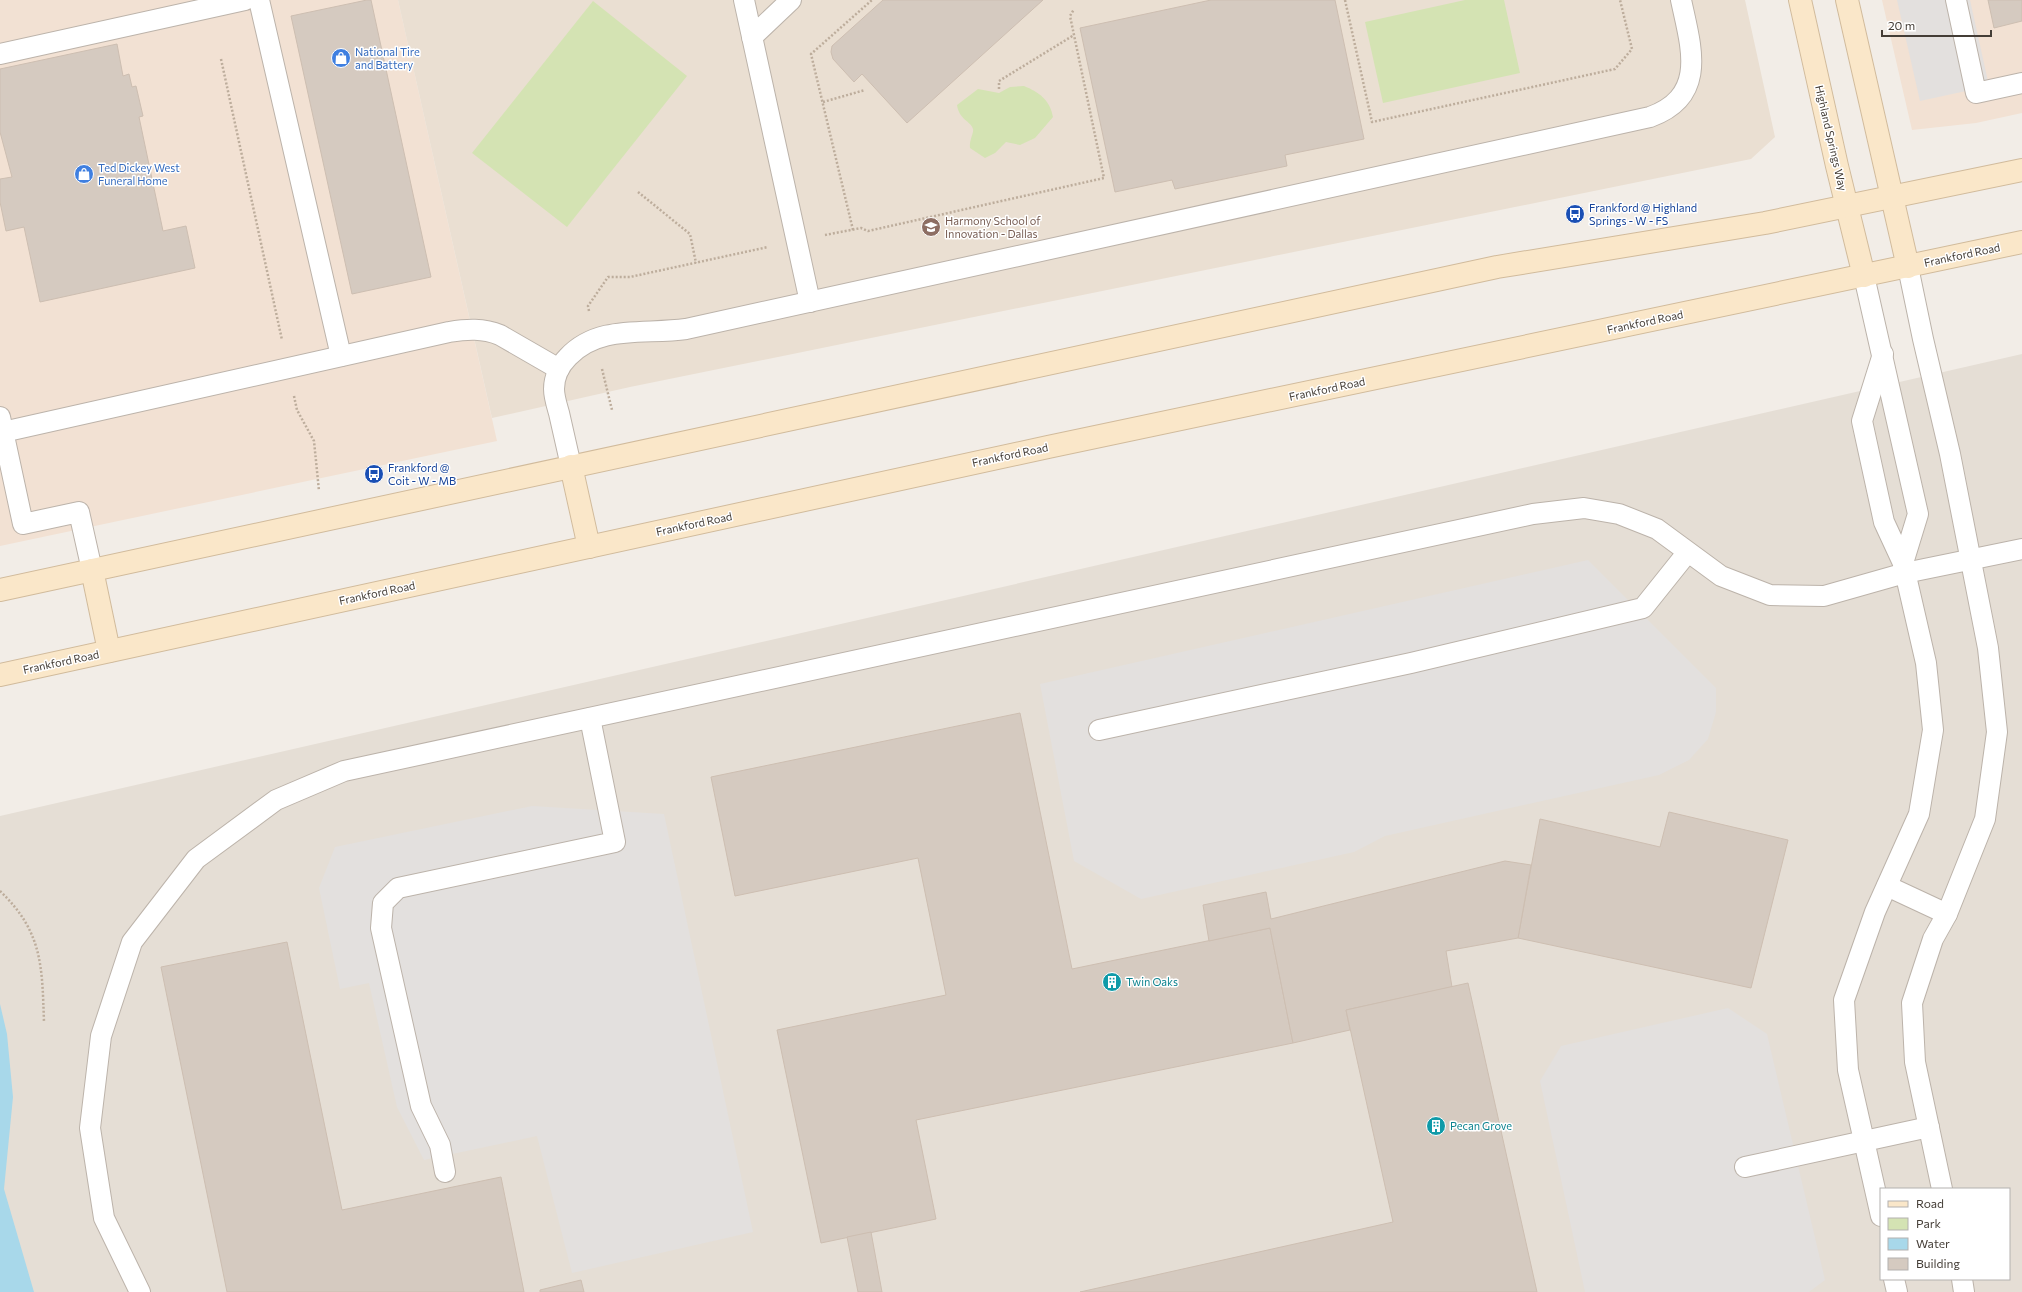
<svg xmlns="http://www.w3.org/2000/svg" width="2022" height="1292" font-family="Commissioner,sans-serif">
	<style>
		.residential { fill: #e5ded5; fill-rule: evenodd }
		.commercial { fill: #f2e1d3 }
		.education { fill: #eadfd2 }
		.green { fill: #d4e3b3 }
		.parking { fill: #e3e0de }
		.water { fill: #a8d8ea }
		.building { fill: #d5cac0; stroke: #cdbeb1 }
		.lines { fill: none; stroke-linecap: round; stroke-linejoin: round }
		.lane-casing { stroke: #bcb3aa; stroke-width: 22 }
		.secondary-casing { stroke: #d1bb9c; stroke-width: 24 }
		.path { stroke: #bdad9c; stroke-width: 2.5; stroke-dasharray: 2 2; stroke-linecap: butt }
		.lane { stroke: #fff; stroke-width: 20 }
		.secondary { stroke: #fae7c9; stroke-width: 22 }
		.labels { text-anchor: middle; stroke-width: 3; stroke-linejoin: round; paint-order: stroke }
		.shop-label { font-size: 11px; fill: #366cbe; stroke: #fff; text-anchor: start }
		.street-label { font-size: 11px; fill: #443d36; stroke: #fff }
		.transit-label { font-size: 11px; fill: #164399; stroke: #fff; text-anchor: start }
		.education-label { font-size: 11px; fill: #785e54; stroke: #fff; text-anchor: start }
		.culture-label { font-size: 11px; fill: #0d838f; stroke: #fff; text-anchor: start }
	</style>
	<rect width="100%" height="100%" fill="#f2ede7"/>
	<path class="residential" d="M2022 354V1292H0V816ZM1881 1189H2009V1279H1881Z"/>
	<g class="commercial">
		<polygon points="0,0 398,0 497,441 0,546"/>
		<polygon points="1882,0 2022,0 2022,113 1976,123 1912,130"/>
	</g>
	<polygon class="education" points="398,0 1745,0 1775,137 1751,159 630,387 492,418"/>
	<g class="green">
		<polygon points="1465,0 1504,0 1520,73 1383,103 1365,22"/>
		<polygon points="593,1 687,76 567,227 472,153"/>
		<path d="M1024 86C1039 92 1050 100 1053 117L1035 138 1020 145 1006 142 995 153 985 158 970 148C969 140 974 133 973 129 971 121 959 120 957 105L978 89 999 93 1010 87Z"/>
	</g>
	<g class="parking">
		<polygon points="1897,0 1970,0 1989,86 1920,101"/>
		<polygon points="1588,560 1716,688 1716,712 1708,739 1689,760 1659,775 1385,836 1354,852 1141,899 1074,861 1040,684"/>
		<polygon points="532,806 664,814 753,1232 572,1273 537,1136 424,1160 397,1107 369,983 340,989 319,888 335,847"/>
		<polygon points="1728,1008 1767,1034 1825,1280 1809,1292 1585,1292 1540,1081 1561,1046"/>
	</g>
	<polygon class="water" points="0,1004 7,1034 13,1097 4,1189 34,1292 0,1292"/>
	<g class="building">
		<polygon points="367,0 371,0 431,277 352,294 291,16"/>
		<polygon points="883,0 1043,0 907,123 862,74 854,82 833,59 831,52 832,46"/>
		<polygon points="1211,0 1335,0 1364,139 1285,155 1287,166 1175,189 1172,180 1115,192 1080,28"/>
		<polygon points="1988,0 2022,0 2022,21 1994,28"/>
		<polygon points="117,44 123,76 129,74 132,87 136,86 143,116 139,117 163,231 186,226 195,268 40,302 24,227 6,231 0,202 0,179 12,177 0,132 0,69"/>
		<polygon points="1020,713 1072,969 1270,928 1293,1043 916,1120 936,1219 821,1243 777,1030 946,995 918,858 735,896 711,777"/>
		<polygon points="1669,812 1788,840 1751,988 1518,938 1540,819 1660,847"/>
		<polygon points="1505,861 1531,865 1518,938 1446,951 1452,987 1346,1010 1350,1030 1293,1043 1270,928 1209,941 1203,905 1266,892 1271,919"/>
		<polygon points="287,942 342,1210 501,1177 524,1292 227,1292 161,967"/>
		<polygon points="1468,983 1537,1292 1080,1292 1393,1222 1346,1010"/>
		<polygon points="871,1232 882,1292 858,1292 847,1237"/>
		<polygon points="581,1280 584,1292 540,1292 540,1290"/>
	</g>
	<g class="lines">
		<g class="lane-casing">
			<g id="lane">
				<polyline points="259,0 341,356"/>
				<polyline points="744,0 810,302"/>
				<polyline points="1956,0 1976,93 2022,83"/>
				<polyline points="752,37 791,0"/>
				<polyline points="0,54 245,0"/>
				<polyline points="1908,267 1923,339 1950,454 1988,648 1997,732 1985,819 1947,914 1933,939 1912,1003 1915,1062 1942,1189"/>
				<polyline points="1864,276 1918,514 1903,563"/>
				<polyline points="0,417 23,524 79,512 92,570"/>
				<path d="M3 432 449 332C467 329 483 328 500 335L559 369"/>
				<path d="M571 466C567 449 563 431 559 413 557 406 554 397 554 389 554 377 560 365 568 357 599 324 645 335 686 329L1650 117C1708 96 1691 47 1681 0"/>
				<polyline points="1099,730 1411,663 1643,608 1687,553"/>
				<polyline points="1887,886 1947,914"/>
				<polyline points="1745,1167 1929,1127"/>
				<polyline points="445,1172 440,1145 421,1106 381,928 383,903 398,888 615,842 590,718"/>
				<polyline points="1881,1216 1848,1070 1844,1000 1875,912 1919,814 1933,730 1926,663 1903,563 1884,522 1862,421 1883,354"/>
				<polyline points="1894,1279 1897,1292"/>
				<polyline points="1962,1279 1964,1292"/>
				<polyline points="140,1292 104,1218 90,1128 101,1036 132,942 196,859 276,800 344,771 1533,514 1584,508 1619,514 1657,529 1721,576 1770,595 1824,596 1905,573 2022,549"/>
			</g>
		</g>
		<g class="secondary-casing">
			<g id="secondary">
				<polyline points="1800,0 1837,166 1864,276"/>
				<polyline points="1847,0 1908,267"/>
				<polyline points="571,466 589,547"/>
				<polyline points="92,570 109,651"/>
				<polyline points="0,590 1497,267 1765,223 2022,170"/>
				<polyline points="0,675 1048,447 2022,242"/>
			</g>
		</g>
		<g class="path">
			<polyline points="1345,0 1372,122 1615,69 1632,49 1620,0"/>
			<polyline points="221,59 282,340"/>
			<polyline points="999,89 999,81 1074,35"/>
			<polyline points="823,102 865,90"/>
			<polyline points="638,192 690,234 696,263"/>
			<polyline points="853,230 811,54 872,0"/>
			<polyline points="825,235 861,228 868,231 1104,178 1070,16 1074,9"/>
			<polyline points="589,311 588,306 608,277 630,277 768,247"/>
			<polyline points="602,369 612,410"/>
			<polyline points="294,396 297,410 314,441 319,491"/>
			<path d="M0 891C43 932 42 967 44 1022"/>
		</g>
		<use href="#lane" class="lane"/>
		<use href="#secondary" class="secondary"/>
	</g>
	<defs>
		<g id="shop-disc" transform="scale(1)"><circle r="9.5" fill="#3f7fe0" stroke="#fff"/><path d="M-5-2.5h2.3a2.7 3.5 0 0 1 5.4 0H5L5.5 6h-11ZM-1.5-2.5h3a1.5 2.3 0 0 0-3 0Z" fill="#fff"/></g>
		<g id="bus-disc" transform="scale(1)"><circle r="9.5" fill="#1a4fb4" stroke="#fff"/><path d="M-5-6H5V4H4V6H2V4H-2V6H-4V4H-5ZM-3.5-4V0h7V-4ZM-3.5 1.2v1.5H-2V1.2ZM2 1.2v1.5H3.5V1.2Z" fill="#fff"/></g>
		<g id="school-disc" transform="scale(1)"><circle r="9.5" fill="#8d6e63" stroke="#fff"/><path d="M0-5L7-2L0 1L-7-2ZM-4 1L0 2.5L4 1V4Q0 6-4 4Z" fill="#fff"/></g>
		<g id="building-disc" transform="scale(1)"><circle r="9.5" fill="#0f9aa8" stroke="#fff"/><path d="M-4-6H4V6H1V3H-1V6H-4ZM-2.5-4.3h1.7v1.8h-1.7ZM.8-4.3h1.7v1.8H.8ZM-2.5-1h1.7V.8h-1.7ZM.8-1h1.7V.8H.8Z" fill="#fff"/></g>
	</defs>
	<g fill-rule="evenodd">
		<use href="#shop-disc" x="341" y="58"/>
		<use href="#shop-disc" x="84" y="174"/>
		<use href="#bus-disc" x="1575" y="214"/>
		<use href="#school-disc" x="931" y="227"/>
		<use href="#bus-disc" x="374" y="474"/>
		<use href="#building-disc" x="1112" y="982"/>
		<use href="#building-disc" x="1436" y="1126"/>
	</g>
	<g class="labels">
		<g class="shop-label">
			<text x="355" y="56">National Tire<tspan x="355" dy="13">and Battery</tspan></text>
			<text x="98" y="172">Ted Dickey West<tspan x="98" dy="13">Funeral Home</tspan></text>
		</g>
		<g class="street-label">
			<text transform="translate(1831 138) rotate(77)" y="4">Highland Springs Way</text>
			<text transform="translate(1962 255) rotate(-12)" y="4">Frankford Road</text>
			<text transform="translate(1645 322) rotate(-12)" y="4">Frankford Road</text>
			<text transform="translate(1327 389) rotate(-12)" y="4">Frankford Road</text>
			<text transform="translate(1010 455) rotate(-12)" y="4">Frankford Road</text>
			<text transform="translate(694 524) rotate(-12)" y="4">Frankford Road</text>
			<text transform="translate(377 593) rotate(-12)" y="4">Frankford Road</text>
			<text transform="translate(61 662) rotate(-12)" y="4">Frankford Road</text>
		</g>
		<g class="transit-label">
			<text x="1589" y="212">Frankford @ Highland<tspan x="1589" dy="13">Springs - W - FS</tspan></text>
			<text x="388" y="472">Frankford @<tspan x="388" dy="13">Coit - W - MB</tspan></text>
		</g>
		<g class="education-label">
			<text x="945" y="225">Harmony School of<tspan x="945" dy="13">Innovation - Dallas</tspan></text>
		</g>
		<g class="culture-label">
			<text x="1126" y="986">Twin Oaks</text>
			<text x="1450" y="1130">Pecan Grove</text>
		</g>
	</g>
	<rect x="1880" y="1188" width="130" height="92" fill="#ffffff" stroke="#b4b1af"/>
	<rect x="1888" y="1201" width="20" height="6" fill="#fae7c9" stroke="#b4b1af"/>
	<text x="1916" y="1208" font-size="12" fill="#443d36">Road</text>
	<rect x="1888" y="1218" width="20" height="12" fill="#d4e3b3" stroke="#b4b1af"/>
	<text x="1916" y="1228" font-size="12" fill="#443d36">Park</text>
	<rect x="1888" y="1238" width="20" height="12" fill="#a8d8ea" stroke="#b4b1af"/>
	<text x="1916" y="1248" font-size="12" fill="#443d36">Water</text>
	<rect x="1888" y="1258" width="20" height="12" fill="#d5cac0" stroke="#b4b1af"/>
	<text x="1916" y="1268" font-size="12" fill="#443d36">Building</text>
	<path d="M1882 30v6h109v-6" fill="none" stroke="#443d36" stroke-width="2"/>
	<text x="1888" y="30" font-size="12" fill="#443d36" stroke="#ffffff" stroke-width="3" paint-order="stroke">20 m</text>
</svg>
